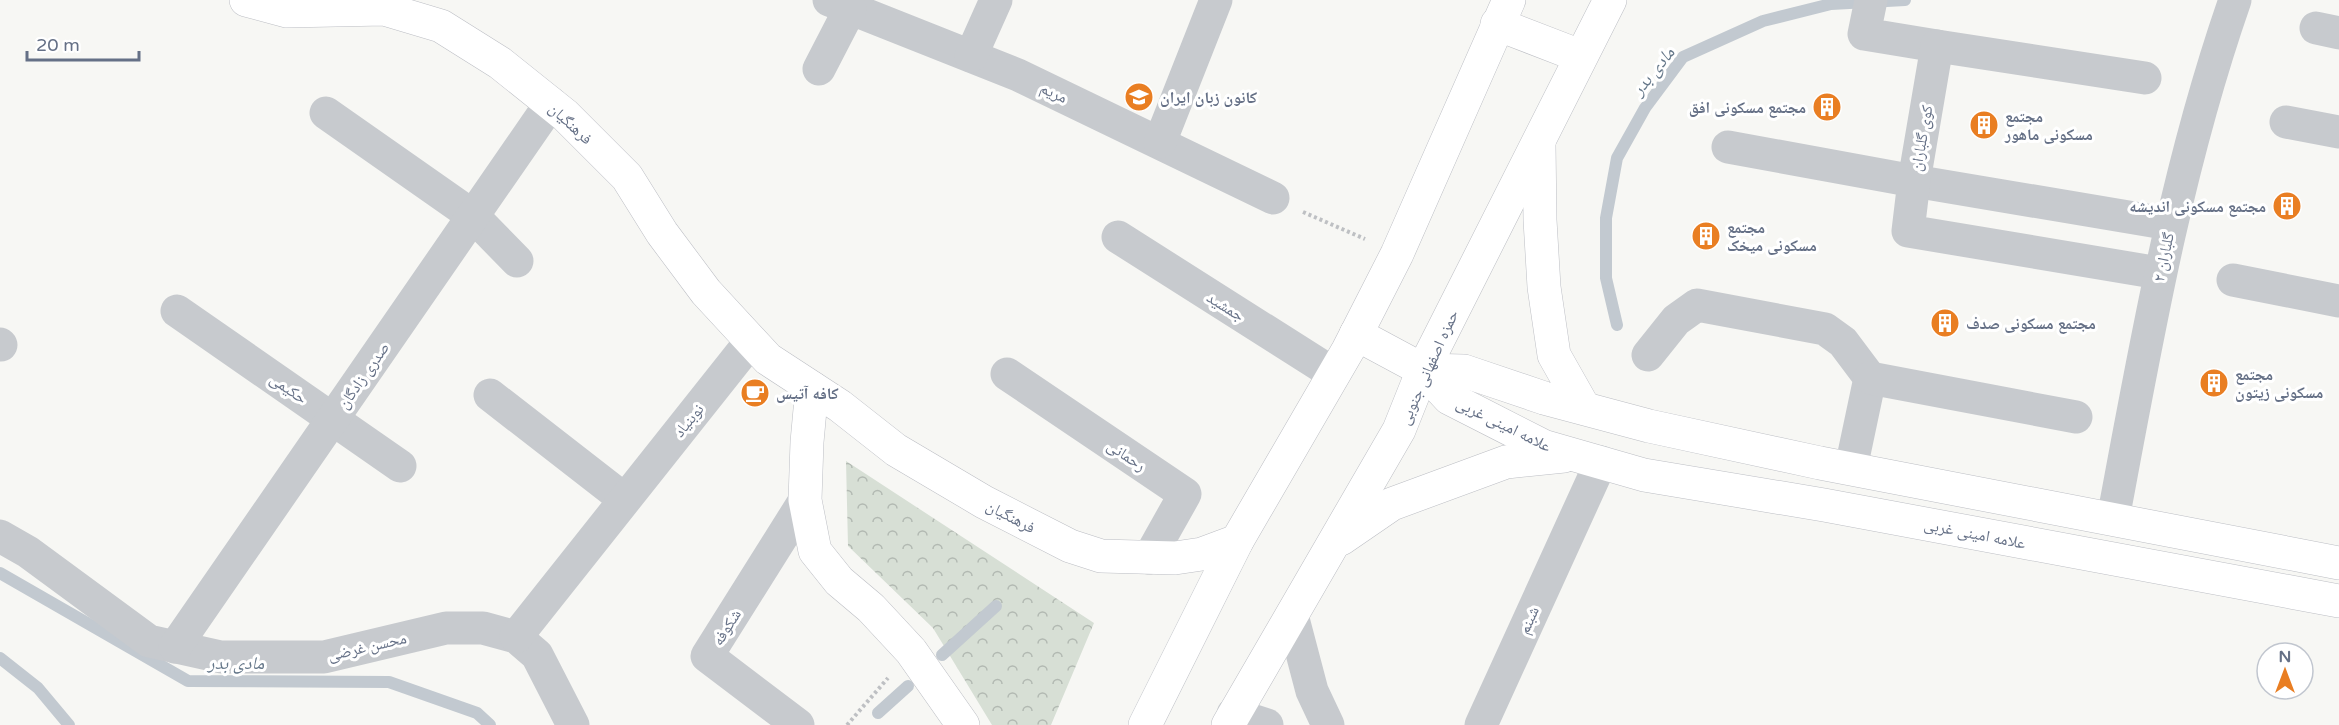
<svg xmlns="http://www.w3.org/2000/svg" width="2339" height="725" font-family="'Varela Round','Noto Naskh Arabic',sans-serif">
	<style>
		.forest { fill: url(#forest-crowns) }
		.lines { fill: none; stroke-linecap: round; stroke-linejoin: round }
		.stream { stroke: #c2c9d0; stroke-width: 12 }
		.secondary-casing { stroke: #bcbec4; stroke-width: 34 }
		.path { stroke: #bec0c3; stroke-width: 4; stroke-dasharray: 3 3; stroke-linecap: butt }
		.street { stroke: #c7cace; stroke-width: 33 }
		.secondary { stroke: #fff; stroke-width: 33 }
		.labels { text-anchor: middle; stroke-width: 6; stroke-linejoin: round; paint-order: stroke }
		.street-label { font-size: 16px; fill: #657086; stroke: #fff }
		.poi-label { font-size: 16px; font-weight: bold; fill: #657086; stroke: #fff; text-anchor: start }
		.water-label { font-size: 18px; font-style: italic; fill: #66788a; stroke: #fff }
	</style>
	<defs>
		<pattern id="forest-crowns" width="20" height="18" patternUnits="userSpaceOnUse" patternTransform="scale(1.5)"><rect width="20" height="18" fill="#d7dfd5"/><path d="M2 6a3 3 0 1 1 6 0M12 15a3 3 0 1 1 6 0" fill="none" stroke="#b2b9b2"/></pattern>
	</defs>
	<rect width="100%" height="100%" fill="#f7f7f4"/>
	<polygon class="forest" points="846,461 1094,623 1051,725 992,725 933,628 848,546"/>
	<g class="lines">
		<g class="stream">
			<polyline points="1617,325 1606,278 1606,218 1617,158 1645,108 1683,57 1763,21 1831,4 1905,0"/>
			<polyline points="0,573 188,681 389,682 477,713 490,725"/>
			<polyline points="942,655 996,606"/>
			<polyline points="0,658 38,688 69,725"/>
			<polyline points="878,713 908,686"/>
		</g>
		<g class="secondary-casing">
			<g id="secondary">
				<polyline points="246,0 287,11 384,9 441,26 500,63 565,115 627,177 662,233 706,292 768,359 840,406 896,450 984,502 1070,546 1101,556 1175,558 1202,554 1237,541"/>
				<polyline points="1497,24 1580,56"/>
				<polyline points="1539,145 1540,220 1544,287 1554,355 1584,408"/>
				<polyline points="1356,334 1423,370 1449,398 1543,446 1644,475 1824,505 2339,601"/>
				<polyline points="1423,370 1464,371 1544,398 1649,426 1820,463 2339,563"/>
				<polyline points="812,388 807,442 805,500 815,551 839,581 871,608 911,651 963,725"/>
				<polyline points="1341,539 1392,504 1506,462 1564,456"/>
				<polyline points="1145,725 1237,541 1348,350 1397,254 1509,0"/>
				<polyline points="1228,725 1399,430 1423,370 1610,0"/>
			</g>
		</g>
		<g class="path">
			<polyline points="1303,212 1365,239"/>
			<polyline points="847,725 888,678"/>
		</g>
		<g class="street">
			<polyline points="829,0 1018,75 1273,198"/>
			<polyline points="1871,0 1864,34 1937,46"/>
			<polyline points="2316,28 2339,33"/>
			<polyline points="971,56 996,0"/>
			<polyline points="819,69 850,9"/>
			<polyline points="2145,78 1937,46 1914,181 2170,224"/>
			<polyline points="326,113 473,216 517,261"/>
			<polyline points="2286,122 2339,132"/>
			<polyline points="1160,142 1216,0"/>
			<polyline points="1728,147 1914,181 1908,231 2159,273"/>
			<polyline points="1118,237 1334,374"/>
			<polyline points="2233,280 2339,301"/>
			<polyline points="177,311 400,466"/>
			<polyline points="0,344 1,345"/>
			<polyline points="1648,355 1676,320 1697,305 1825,329 1843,342 1870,378 1851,468"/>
			<polyline points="1007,374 1185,494 1149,558"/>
			<polyline points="1870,378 2076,417"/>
			<polyline points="490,395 624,499"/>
			<path d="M2113 519C2146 343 2176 169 2235 0"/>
			<polyline points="0,536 28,552 149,641 221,657 324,657 446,628 483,628 516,637 537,655 573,725"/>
			<polyline points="1292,615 1312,691 1328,725"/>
			<polyline points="516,637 751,341"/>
			<polyline points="175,647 551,103"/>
			<polyline points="1233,714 1267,725"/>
			<polyline points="798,725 707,656 805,500"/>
			<polyline points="1481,725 1601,462"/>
		</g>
		<use href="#secondary" class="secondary"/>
	</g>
	<defs>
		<g id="school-disc" transform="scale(1.5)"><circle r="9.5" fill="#e97e22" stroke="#fff"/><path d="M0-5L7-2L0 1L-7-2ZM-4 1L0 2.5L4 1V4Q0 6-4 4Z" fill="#fff"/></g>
		<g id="building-disc" transform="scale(1.5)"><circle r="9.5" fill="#e97e22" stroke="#fff"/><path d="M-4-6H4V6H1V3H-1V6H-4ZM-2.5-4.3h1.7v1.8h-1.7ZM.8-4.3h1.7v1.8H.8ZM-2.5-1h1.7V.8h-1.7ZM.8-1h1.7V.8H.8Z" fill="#fff"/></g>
		<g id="cafe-disc" transform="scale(1.5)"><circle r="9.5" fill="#e97e22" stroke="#fff"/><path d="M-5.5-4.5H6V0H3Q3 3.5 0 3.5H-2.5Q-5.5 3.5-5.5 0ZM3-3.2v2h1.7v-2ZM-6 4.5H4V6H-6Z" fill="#fff"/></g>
	</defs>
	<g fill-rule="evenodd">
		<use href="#school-disc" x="1139" y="97"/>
		<use href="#building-disc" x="1827" y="107"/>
		<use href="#building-disc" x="1984" y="125"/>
		<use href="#building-disc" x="2287" y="206"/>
		<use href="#building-disc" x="1706" y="236"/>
		<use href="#building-disc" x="1945" y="323"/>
		<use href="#building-disc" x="2214" y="383"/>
		<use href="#cafe-disc" x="755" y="393"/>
	</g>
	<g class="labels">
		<g class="street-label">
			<text transform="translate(1054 92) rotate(25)" y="6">مریم</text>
			<text transform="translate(571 123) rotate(43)" y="6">فرهنگیان</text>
			<text transform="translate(1921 138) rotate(-80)" y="6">کوی گلباران</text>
			<text transform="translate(2163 257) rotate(-78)" y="6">گلباران ۲</text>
			<text transform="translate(1226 306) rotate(32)" y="6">جمشید</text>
			<text transform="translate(1428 367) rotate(-66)" y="6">حمزه اصفهانی جنوبی</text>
			<text transform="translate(363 375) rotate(-55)" y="6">صدری زادگان</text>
			<text transform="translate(289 388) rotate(35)" y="6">حکیمی</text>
			<text transform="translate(688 420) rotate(-51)" y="6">نوبنیاد</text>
			<text transform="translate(1504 424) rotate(26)" y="6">علامه امینی غربی</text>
			<text transform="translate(1127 455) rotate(34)" y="6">رحمانی</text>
			<text transform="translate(1011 516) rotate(28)" y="6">فرهنگیان</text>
			<text transform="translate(1975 533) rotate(11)" y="6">علامه امینی غربی</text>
			<text transform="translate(1528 620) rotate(-66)" y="6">شبنم</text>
			<text transform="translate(726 627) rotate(-58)" y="6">شکوفه</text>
			<text transform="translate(367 646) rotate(-13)" y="6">محسن غرضی</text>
		</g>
		<g class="poi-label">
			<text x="1160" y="103">کانون زبان ایران</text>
			<text x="1806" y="113" text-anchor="end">مجتمع مسکونی افق</text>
			<text x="2005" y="122">مجتمع<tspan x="2005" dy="18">مسکونی ماهور</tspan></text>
			<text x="2266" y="212" text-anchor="end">مجتمع مسکونی اندیشه</text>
			<text x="1727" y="233">مجتمع<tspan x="1727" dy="18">مسکونی میخک</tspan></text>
			<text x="1966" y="329">مجتمع مسکونی صدف</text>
			<text x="2235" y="380">مجتمع<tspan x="2235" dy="18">مسکونی زیتون</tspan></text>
			<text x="776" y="399">کافه آتیس</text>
		</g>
		<g class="water-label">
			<text transform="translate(1653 71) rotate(-51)" y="6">مادی بدر</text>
			<text x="236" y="669">مادی بدر</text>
		</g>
	</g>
	<g transform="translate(2285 671)"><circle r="28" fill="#ffffff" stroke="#c1c6cf" stroke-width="1.5"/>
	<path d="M0-4.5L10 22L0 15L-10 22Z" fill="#e97e22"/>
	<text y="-9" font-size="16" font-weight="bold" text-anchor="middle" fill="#657086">N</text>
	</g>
	<path d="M27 51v9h112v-9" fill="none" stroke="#657086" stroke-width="3"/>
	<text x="36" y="51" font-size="18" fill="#657086" stroke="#ffffff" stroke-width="4.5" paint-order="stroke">20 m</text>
</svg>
